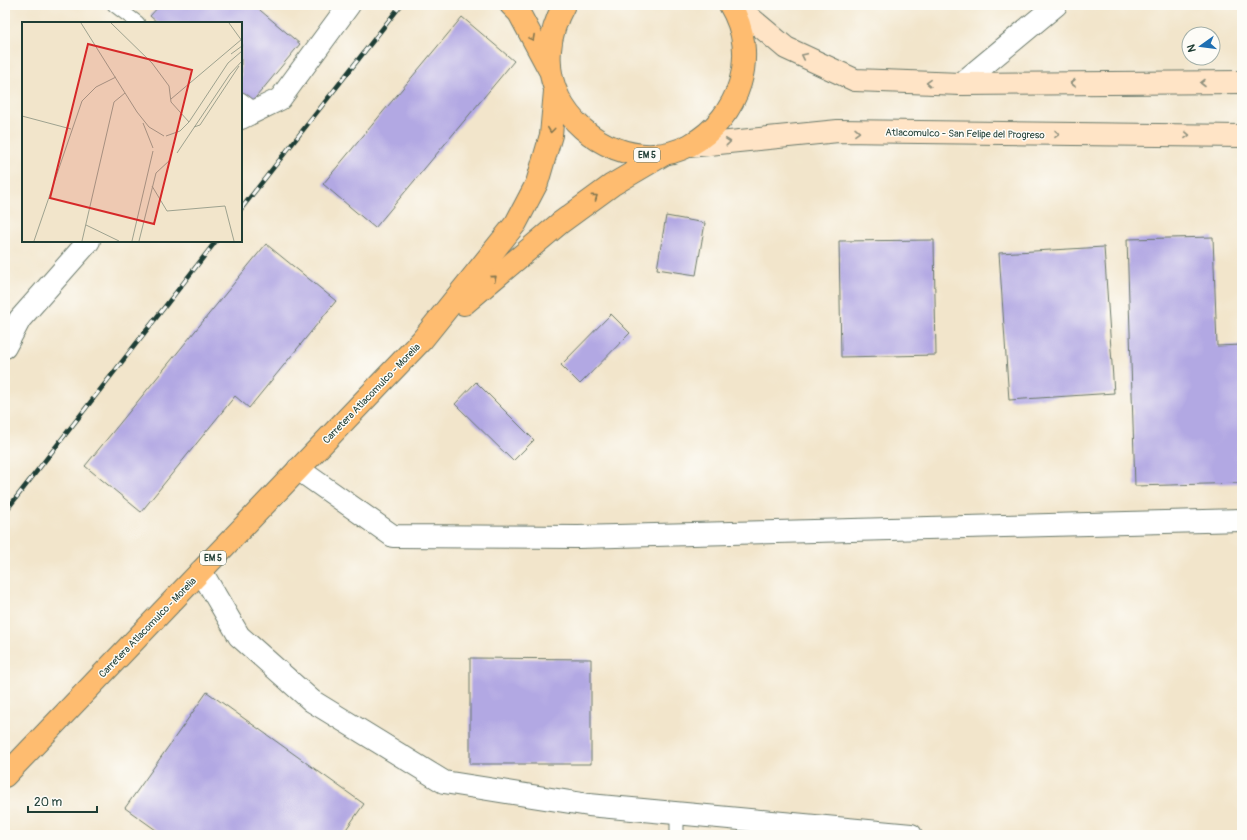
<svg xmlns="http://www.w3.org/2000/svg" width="1247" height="840" font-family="Pangolin,sans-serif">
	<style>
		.building { fill: #b2a8e3 }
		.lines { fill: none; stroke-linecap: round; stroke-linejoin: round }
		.service-casing { stroke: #697869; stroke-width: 15 }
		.minor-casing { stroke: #697869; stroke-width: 24 }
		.secondary-casing { stroke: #697869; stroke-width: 24 }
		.primary-casing { stroke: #697869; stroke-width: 24 }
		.service { stroke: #fff; stroke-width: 13 }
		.minor { stroke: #fff; stroke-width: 22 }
		.secondary { stroke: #ffe4c6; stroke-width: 22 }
		.primary { stroke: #febc70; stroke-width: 22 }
		.rail-casing { stroke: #1f3d34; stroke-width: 4.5 }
		.rail { stroke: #fdfcf7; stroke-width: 3; stroke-dasharray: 9; stroke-linecap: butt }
		.oneway { stroke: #83764f }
		.oneway2 { stroke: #8f907d }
		.labels { text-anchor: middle; stroke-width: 3; stroke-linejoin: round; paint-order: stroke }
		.shield { fill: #fdfcf7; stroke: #62766e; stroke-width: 1 }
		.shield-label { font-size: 9px; font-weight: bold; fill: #1f3d34 }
		.street-label { font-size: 10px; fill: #1f3d34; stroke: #fdfcf7 }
		.inset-road { fill: none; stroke: #9ea28f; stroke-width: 1 }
		.view { fill: #d62828; fill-opacity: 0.15; stroke: #d62828; stroke-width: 2 }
		.inset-edge { fill: none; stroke: #1f3d34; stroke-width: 2 }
	</style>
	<rect width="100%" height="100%" fill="#fdfcf7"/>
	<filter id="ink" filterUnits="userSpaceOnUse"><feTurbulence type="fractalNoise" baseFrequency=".025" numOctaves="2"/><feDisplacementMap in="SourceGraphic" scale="8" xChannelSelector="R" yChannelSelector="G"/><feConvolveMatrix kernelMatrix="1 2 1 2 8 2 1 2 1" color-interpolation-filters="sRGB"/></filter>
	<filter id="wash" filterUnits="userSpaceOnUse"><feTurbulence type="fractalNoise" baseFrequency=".012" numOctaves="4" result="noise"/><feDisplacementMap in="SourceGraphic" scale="16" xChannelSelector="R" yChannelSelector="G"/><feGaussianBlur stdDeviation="0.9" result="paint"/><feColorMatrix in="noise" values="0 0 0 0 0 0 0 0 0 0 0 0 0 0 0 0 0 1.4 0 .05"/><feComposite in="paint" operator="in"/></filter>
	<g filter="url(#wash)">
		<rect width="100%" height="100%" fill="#f2e5cb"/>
		<g id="blocks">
			<g class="building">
				<polygon points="160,5 254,5 300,44 252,102 241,93 241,23 158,23 150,16"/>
				<polygon points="462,17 514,61 375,228 323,184"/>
				<polygon points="666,216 705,223 696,275 657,269"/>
				<polygon points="1213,237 1217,346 1242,345 1242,483 1135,486 1127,239"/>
				<polygon points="934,240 936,355 841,357 839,241"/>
				<polygon points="266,244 336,301 249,408 235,396 141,512 85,466"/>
				<polygon points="1104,247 1114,393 1009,400 999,253"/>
				<polygon points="611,314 630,333 580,384 561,365"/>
				<polygon points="476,382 534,440 513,461 455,404"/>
				<polygon points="470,658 591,659 591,764 470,764"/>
				<polygon points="207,692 364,804 342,835 163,835 125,808"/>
			</g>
		</g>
	</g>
	<g filter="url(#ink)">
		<use href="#blocks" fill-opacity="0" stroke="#697869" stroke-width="1"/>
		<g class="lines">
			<g class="service-casing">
				<g id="service">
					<polyline points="114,5 138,23"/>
					<polyline points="241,99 257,111"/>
					<polyline points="677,835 677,813"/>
				</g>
			</g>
			<g class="minor-casing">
				<g id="minor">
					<polyline points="961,84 1056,5"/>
					<polyline points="241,118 280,99 349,5"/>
					<polyline points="5,347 20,319 89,241"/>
					<polyline points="298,469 393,536 578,537 1242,520"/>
					<polyline points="201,571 239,636 312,701 444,782 589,805 911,835"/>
				</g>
			</g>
			<g class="secondary-casing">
				<g id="secondary">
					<polyline points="735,5 786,48 855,80 961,84 1242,82"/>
					<polyline points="689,146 838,131 1242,136"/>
				</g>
			</g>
			<g class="primary-casing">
				<g id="primary">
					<polyline points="511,5 519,13 549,69"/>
					<path d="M564 5C548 34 544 68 559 98 582 144 642 171 690 145 740 117 760 55 730 5"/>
					<polyline points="464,304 560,223 612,185 663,155"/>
					<polyline points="5,776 422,340 516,223 537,183 551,135 555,91"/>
				</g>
			</g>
			<use href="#service" class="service"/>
			<use href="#minor" class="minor"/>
			<use href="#secondary" class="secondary"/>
			<use href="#primary" class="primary"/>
			<g class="rail-casing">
				<g id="rail">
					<polyline points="241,209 401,5"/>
					<polyline points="5,512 216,241"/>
				</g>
			</g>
			<use href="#rail" class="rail"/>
		</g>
		<defs><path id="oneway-chevron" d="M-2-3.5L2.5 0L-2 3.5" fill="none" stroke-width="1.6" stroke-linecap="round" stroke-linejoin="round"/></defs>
		<g class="oneway">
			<use href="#oneway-chevron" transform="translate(532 38) rotate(62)"/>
			<use href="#oneway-chevron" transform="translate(551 130) rotate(97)"/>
			<use href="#oneway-chevron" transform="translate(595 197) rotate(-36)"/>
			<use href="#oneway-chevron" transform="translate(494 278) rotate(-40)"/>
		</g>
		<g class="oneway2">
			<use href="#oneway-chevron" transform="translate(804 56) rotate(-155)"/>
			<use href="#oneway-chevron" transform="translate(929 83) rotate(-178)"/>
			<use href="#oneway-chevron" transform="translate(1073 83) rotate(180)"/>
			<use href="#oneway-chevron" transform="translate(1203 83) rotate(180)"/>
			<use href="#oneway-chevron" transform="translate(857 132) rotate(1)"/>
			<use href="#oneway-chevron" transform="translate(1057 134) rotate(1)"/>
			<use href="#oneway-chevron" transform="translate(1187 135) rotate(1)"/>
			<use href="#oneway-chevron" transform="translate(728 142) rotate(-6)"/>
		</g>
	</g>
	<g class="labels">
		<g class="shield">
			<rect x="634" y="148" width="26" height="14" rx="3"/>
			<rect x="200" y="551" width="26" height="14" rx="3"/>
		</g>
		<g class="shield-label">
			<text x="647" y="158">EM 5</text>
			<text x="213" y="561">EM 5</text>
		</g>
		<g class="street-label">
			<text transform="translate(965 133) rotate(1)" y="4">Atlacomulco - San Felipe del Progreso</text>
			<text transform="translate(371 393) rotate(-46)" y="4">Carretera Atlacomulco - Morelia</text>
			<text transform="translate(147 627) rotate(-46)" y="4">Carretera Atlacomulco - Morelia</text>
		</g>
	</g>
	<g transform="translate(22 22)">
		<rect width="220" height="220" fill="#f2e5cb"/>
		<path class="inset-road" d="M59 1 115 90 127 105 142 114M89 1 130 41 147 64 149 80 167 100M207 1 220 19M209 32 220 24M149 77 220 17M0 94 49 107M121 101 131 126M172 105 178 103 217 44M144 114 158 109 167 100 206 41 220 29M155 131 208 52 220 39M130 164 145 189 203 184 212 219M64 203 97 219M12 219 60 79 74 65 94 55M60 219 92 80 103 71M110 219 131 129M117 219 134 151 148 138"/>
		<path class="view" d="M66 22 170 48 132 202 28 176Z"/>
		<rect width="220" height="220" class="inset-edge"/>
	</g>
	<rect width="1247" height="840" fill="none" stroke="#fdfcf7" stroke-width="20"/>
	<g transform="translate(1201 46) rotate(256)"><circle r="19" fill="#fdfcf7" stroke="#a4b0a9"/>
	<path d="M0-3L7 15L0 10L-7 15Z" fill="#1f6fb2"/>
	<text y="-6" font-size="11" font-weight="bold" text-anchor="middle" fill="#1f3d34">N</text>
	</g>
	<path d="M28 806v6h69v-6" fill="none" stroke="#1f3d34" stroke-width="2"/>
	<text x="34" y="806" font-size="12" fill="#1f3d34" stroke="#fdfcf7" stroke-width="3" paint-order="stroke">20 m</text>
</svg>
